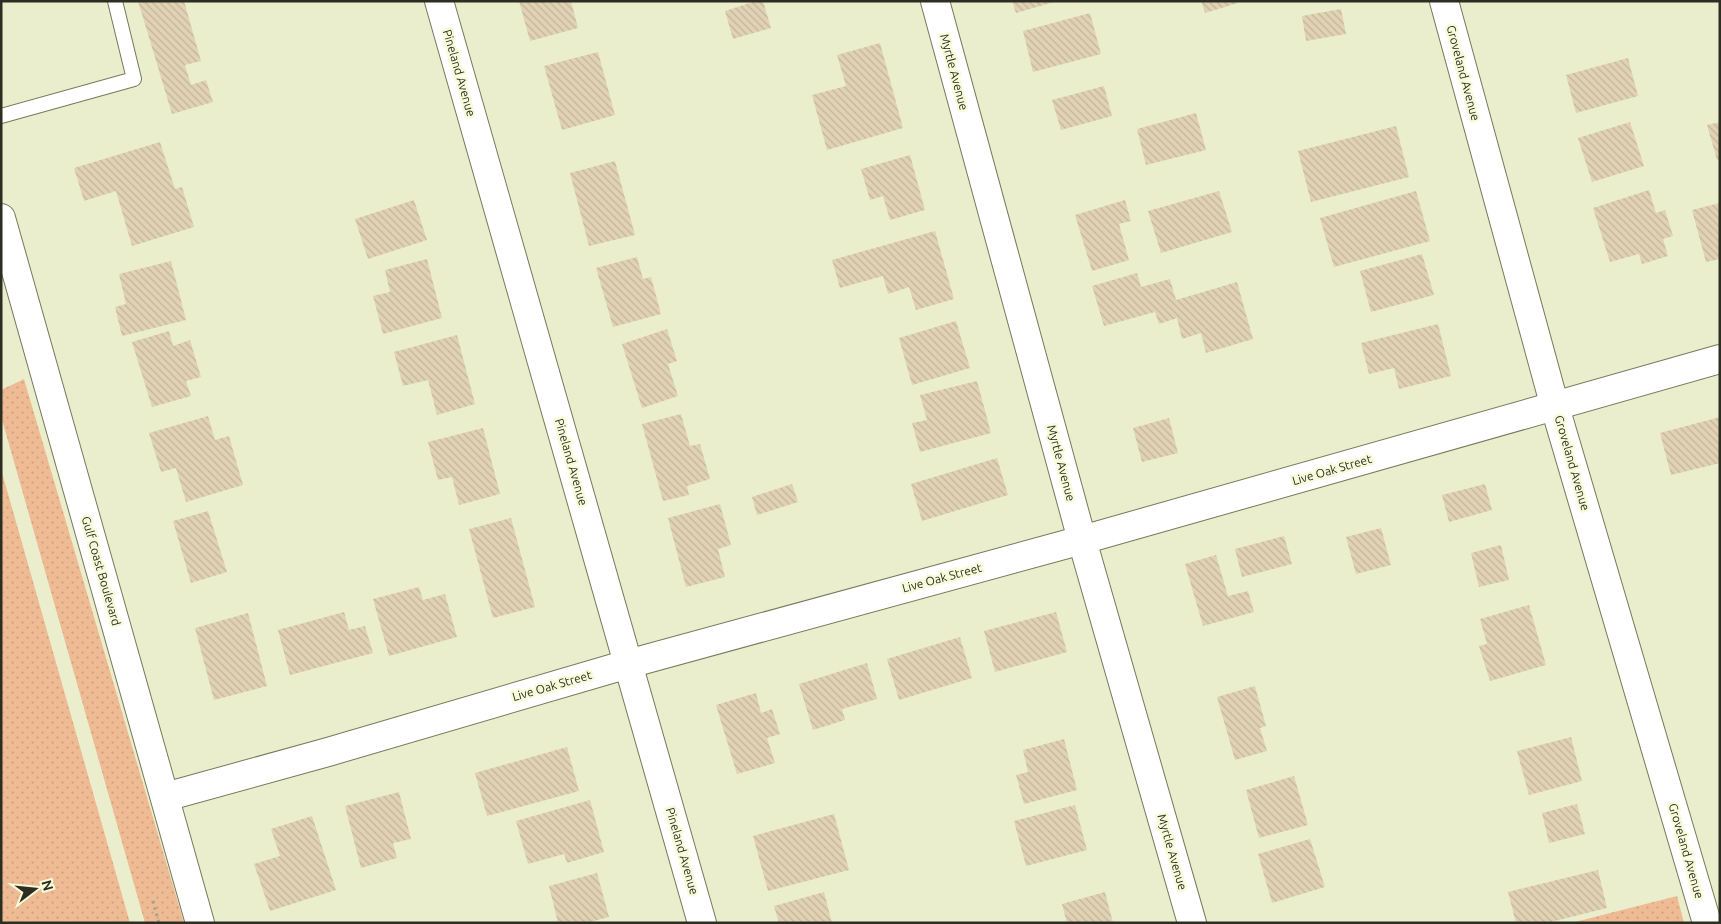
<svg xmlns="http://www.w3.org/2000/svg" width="1721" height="924" font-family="Ubuntu,sans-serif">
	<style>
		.grass { fill: url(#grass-dots) }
		.building { fill: url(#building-back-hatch) }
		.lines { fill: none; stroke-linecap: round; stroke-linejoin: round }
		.service-casing { stroke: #76795b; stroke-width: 16 }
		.minor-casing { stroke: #76795b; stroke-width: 30 }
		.path { stroke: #a0a28a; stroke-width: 3; stroke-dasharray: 2.5 4; stroke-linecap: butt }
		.service { stroke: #fff; stroke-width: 14 }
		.minor { stroke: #fff; stroke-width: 28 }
		.labels { text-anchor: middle; stroke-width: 5; stroke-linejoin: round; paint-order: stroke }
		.street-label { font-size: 12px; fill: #2d2e22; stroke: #f8fbda }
	</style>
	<defs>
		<pattern id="grass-dots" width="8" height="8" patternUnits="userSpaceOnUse" patternTransform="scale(1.25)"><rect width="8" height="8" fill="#efbb94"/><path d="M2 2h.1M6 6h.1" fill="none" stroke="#cda17f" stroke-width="1.8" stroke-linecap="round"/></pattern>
		<pattern id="building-back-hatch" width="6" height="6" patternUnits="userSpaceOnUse" patternTransform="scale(1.25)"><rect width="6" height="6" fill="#e1d2b4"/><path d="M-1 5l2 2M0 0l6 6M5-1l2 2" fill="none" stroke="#c1b59a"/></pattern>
	</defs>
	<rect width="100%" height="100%" fill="#ebeecd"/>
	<g class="grass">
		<polygon points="24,379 184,923 145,923 1,416 1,390"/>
		<polygon points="1,469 130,923 1,923"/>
		<polygon points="1677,896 1684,923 1571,923"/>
	</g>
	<g class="building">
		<polygon points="138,1 184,1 201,61 185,65 191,85 206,80 213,102 172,114"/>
		<polygon points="519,1 571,1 578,28 530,41"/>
		<polygon points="756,1 763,1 771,28 733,39 725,11"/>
		<polygon points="1012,1 1054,1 1054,2 1016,13"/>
		<polygon points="1201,1 1238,1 1238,3 1205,13"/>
		<polygon points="1341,9 1346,34 1306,41 1302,16"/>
		<polygon points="1090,13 1101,54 1033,72 1023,31"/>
		<polygon points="880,43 903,128 827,150 812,95 846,86 837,55"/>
		<polygon points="598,52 615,115 562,130 544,66"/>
		<polygon points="1628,58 1638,96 1576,113 1566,75"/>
		<polygon points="1104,86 1112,116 1061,130 1052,100"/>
		<polygon points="1196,113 1206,150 1146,165 1137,129"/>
		<polygon points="1630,122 1644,166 1592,182 1578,138"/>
		<polygon points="1720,122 1720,159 1717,160 1707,125"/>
		<polygon points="1396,126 1409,177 1311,202 1298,151"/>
		<polygon points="160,142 175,189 182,187 194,227 132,246 116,191 84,201 74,168"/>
		<polygon points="910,155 925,210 890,220 883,196 870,200 861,169"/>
		<polygon points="615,161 635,235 589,246 570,173"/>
		<polygon points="1649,190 1656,213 1665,210 1673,236 1663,239 1668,256 1642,264 1639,254 1610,262 1593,208"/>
		<polygon points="1219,191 1232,232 1161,253 1148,211"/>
		<polygon points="1416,191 1430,241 1334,267 1320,218"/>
		<polygon points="414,200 427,240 368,259 355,219"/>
		<polygon points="1125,200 1131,221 1119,224 1129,260 1092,271 1075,215"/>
		<polygon points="1720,203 1720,259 1706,262 1692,210"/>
		<polygon points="935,231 954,299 916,310 909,287 888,294 883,276 840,288 832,260"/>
		<polygon points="1422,254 1434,295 1371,312 1360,271"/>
		<polygon points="637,257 643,279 651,277 661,314 613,327 596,268"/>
		<polygon points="427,259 442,318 383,334 373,296 390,292 385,270"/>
		<polygon points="171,261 186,320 122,336 115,307 126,304 119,274"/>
		<polygon points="1137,273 1141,287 1170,279 1176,300 1237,282 1253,339 1206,353 1201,333 1182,339 1177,318 1159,324 1155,312 1104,326 1092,286"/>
		<polygon points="956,321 970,368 912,385 899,338"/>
		<polygon points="1438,324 1451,376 1399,389 1394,368 1369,374 1361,343"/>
		<polygon points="667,329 677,361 668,364 678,396 642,408 622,344"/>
		<polygon points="169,331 173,346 190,340 201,377 186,381 191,396 152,407 132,342"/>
		<polygon points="457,335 475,404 437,415 428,380 403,386 394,352"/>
		<polygon points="977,381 991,433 920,452 912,423 927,420 920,395"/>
		<polygon points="681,414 690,446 700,444 710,479 687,486 689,495 663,501 642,424"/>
		<polygon points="208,416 215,440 229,436 243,485 186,502 176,468 161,472 149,433"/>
		<polygon points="1720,417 1720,463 1671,475 1660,433"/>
		<polygon points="1169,418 1178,453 1142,462 1133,428"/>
		<polygon points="483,428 500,494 459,505 452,477 438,480 428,442"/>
		<polygon points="997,458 1008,495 922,521 911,484"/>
		<polygon points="792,484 798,502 757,515 752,497"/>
		<polygon points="1485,484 1492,510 1449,522 1442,495"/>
		<polygon points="720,504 731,545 718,549 725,577 686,587 668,518"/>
		<polygon points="208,511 227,572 191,583 173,521"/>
		<polygon points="511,518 535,607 493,618 469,529"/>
		<polygon points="1381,528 1391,565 1356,574 1346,537"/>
		<polygon points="1284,536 1292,564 1242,577 1235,549"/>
		<polygon points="1501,545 1509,580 1479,587 1471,553"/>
		<polygon points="1216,555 1228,596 1248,591 1254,612 1203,626 1185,564"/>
		<polygon points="419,587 423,600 445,594 457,637 389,656 373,599"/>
		<polygon points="1529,605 1546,665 1490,681 1479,646 1487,644 1480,619"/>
		<polygon points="344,612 349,630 365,626 373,653 290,675 278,630"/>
		<polygon points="1056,612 1067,652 995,672 984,631"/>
		<polygon points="248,613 267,686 214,700 195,628"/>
		<polygon points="960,637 972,678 899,700 887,659"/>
		<polygon points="867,663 877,699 842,709 845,720 813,730 799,684"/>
		<polygon points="1255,686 1266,726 1260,728 1267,751 1235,760 1217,697"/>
		<polygon points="756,693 761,713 772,709 780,734 767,738 775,763 737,774 716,705"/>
		<polygon points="1571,737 1582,781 1529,795 1517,751"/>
		<polygon points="1064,739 1077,790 1024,804 1016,775 1028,772 1023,750"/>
		<polygon points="567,747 579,791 487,816 475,773"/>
		<polygon points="1294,776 1308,825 1259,838 1246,790"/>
		<polygon points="399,792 411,839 393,843 397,858 361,868 345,806"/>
		<polygon points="590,800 604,852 567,863 564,854 528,864 516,821"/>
		<polygon points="1577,804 1585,834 1549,843 1542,813"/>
		<polygon points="1075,805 1087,850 1026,866 1014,821"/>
		<polygon points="834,814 849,870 768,891 753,836"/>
		<polygon points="312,816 336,890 270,911 254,864 280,856 271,829"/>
		<polygon points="1310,839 1325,887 1272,903 1258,854"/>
		<polygon points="1598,870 1607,908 1547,923 1516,923 1508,892"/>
		<polygon points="597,873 609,917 586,923 558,923 549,886"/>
		<polygon points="824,892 832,923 779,923 774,906"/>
		<polygon points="1105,892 1113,923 1067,923 1062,904"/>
	</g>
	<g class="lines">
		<g class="service-casing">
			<polyline id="service" points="1,116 134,79 115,1"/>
		</g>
		<g class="minor-casing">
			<g id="minor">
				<polyline points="439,1 702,923"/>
				<polyline points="935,1 1082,540 1192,923"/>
				<polyline points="1444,1 1555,407 1707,923"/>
				<polyline points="1,218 200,923"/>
				<polyline points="165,797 328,752 628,664 1082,540 1720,359"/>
			</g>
		</g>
		<polyline class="path" points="153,901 159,923"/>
		<use href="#service" class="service"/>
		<use href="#minor" class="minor"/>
	</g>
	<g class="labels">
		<g class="street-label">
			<text transform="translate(954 72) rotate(75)" y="4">Myrtle Avenue</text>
			<text transform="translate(459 73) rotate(74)" y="4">Pineland Avenue</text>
			<text transform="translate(1463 73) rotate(75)" y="4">Groveland Avenue</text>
			<text transform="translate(571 462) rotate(74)" y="4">Pineland Avenue</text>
			<text transform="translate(1061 463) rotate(75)" y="4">Myrtle Avenue</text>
			<text transform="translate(1572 463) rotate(74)" y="4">Groveland Avenue</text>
			<text transform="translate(1332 470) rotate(-16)" y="4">Live Oak Street</text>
			<text transform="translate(101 571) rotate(74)" y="4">Gulf Coast Boulevard</text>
			<text transform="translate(942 578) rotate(-15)" y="4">Live Oak Street</text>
			<text transform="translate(552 686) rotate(-16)" y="4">Live Oak Street</text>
			<text transform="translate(682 851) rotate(74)" y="4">Pineland Avenue</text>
			<text transform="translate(1686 851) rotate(74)" y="4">Groveland Avenue</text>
			<text transform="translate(1172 852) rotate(74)" y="4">Myrtle Avenue</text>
		</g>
	</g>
	<rect width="1721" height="924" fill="none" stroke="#2d2e22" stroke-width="5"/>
	<g transform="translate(35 889) rotate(74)" stroke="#f8fbda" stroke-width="4" paint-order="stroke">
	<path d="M0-4L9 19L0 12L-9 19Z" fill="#2d2e22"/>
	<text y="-8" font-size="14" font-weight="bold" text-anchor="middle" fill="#2d2e22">N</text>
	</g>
</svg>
